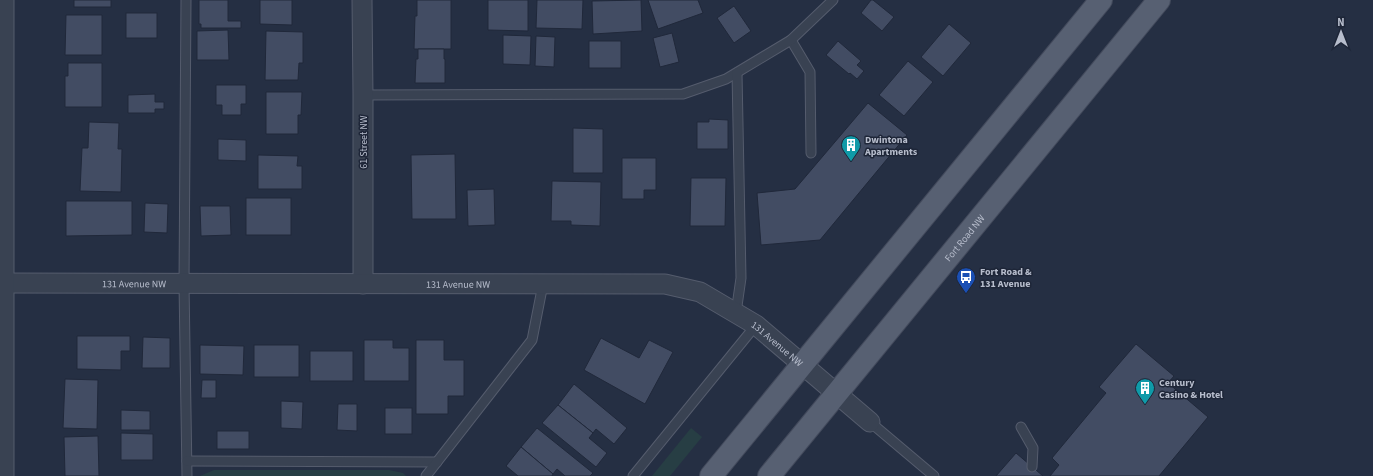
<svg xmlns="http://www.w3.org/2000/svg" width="1373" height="476" font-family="'Source Sans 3',sans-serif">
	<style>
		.green { fill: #273e44 }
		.building { fill: #424c63; stroke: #20283a }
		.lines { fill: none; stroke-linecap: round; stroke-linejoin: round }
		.lane-casing { stroke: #555c6d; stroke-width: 11 }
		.street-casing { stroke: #555c6d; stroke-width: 21 }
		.primary-casing { stroke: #434a5c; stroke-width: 24 }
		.lane { stroke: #394252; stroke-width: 9 }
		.street { stroke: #394252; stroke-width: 19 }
		.primary { stroke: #576072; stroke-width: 22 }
		.labels { text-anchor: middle; stroke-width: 3; stroke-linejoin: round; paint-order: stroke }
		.poi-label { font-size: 10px; font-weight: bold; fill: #b7bdcc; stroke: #1e2638; text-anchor: start }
		.street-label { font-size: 10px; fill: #b7bdcc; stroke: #1e2638 }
	</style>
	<rect width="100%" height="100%" fill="#252f43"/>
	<g class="green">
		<polygon points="691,428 702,437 670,476 652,476"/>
		<polygon points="214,470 389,470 403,473 406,476 200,476"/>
	</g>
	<g class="building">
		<rect x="74" y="0" width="37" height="7"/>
		<polygon points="199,0 228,0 228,21 241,21 241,28 201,28 201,24 199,24"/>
		<polygon points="260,0 292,0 292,25 260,24"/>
		<polygon points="417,0 451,0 451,49 414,49 415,16 417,16"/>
		<polygon points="488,0 528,0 528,31 488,30"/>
		<polygon points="537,0 583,0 582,29 536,28"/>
		<polygon points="641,0 642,31 593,34 592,1"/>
		<polygon points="648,0 698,0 703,13 658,29"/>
		<polygon points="871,0 873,0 894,17 882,31 861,13"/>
		<polygon points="734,6 751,31 734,43 717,18"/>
		<rect x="126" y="13" width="31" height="25"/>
		<polygon points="66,15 102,15 102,55 65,55"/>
		<polygon points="949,24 971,43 943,76 921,57"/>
		<polygon points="228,30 229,60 197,60 197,31"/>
		<polygon points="266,31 303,32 303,63 299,63 298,80 265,80"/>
		<polygon points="672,33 679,62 660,67 653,38"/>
		<polygon points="503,35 531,36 530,65 503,64"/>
		<polygon points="536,36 555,37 554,67 535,66"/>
		<rect x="589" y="41" width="32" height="27"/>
		<polygon points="838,41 861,61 857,65 864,71 857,79 850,73 849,74 826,55"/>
		<polygon points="418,49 444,49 444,59 445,59 445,83 415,83 416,59 418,59"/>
		<polygon points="908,61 933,82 904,116 879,95"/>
		<polygon points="68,63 102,63 102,107 65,107 65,76 68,76"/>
		<polygon points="216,85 246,85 246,104 241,104 241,115 222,115 222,105 216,105"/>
		<polygon points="266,92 302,92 301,115 298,115 298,134 266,134"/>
		<polygon points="155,94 155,102 164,102 164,109 155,109 155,113 128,113 128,95"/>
		<polygon points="868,103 907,135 820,240 761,245 757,193 795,189"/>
		<polygon points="709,119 728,120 728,149 697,149 697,122 709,122"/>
		<polygon points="89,122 119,123 118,149 122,149 121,192 80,191 82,148 88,148"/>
		<polygon points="573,128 603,129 603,173 573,173"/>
		<polygon points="218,139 246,140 246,161 218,160"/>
		<polygon points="455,154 456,219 412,219 411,155"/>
		<polygon points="258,155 298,156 297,166 302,166 302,189 258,189"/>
		<polygon points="622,158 656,158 656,190 644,190 644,199 622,199"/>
		<polygon points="691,178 726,178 725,226 690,226"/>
		<polygon points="552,181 601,182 600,226 571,225 571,221 551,221"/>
		<polygon points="494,189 495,225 468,226 467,190"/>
		<rect x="246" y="198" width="45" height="37"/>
		<polygon points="66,201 132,201 132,235 66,236"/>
		<polygon points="145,203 168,204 167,233 144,232"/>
		<polygon points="200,206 230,206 231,235 201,236"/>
		<polygon points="77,336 130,336 130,351 121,351 121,370 77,369"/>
		<polygon points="143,337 170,338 170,368 142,368"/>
		<polygon points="601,338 639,358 649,340 673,352 645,404 584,370"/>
		<polygon points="364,340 393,340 393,348 409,348 409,381 364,381"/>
		<polygon points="416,340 444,340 444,360 464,360 464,396 448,396 448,414 416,414"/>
		<polygon points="1136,344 1174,376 1168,383 1208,417 1159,476 1050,476 1059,465 1052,458 1106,393 1099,387"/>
		<polygon points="200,345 244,346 243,375 200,374"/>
		<rect x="254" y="345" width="45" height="32"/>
		<rect x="310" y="351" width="43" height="30"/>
		<polygon points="65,379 98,380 97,429 63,428"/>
		<polygon points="202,380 216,380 216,398 201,398"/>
		<polygon points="574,384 627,428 614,444 596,429 593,433 558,405"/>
		<polygon points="281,401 303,402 302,429 281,428"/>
		<polygon points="338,404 357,404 357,431 337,430"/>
		<polygon points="558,405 593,433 589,438 607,453 596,467 542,423"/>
		<rect x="385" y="408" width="27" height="26"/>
		<polygon points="121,410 150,411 150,430 121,430"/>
		<polygon points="537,428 593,473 590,476 565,476 557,469 553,474 521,447"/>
		<rect x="217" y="431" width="32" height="18"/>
		<polygon points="121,433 153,434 153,460 121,460"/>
		<polygon points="98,436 99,476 65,476 64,437"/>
		<polygon points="521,447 553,474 552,476 518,476 506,466"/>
		<polygon points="1016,453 1043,476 996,476"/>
	</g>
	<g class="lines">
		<g class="lane-casing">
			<g id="lane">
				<polyline points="186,0 184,284 187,476"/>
				<polyline points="791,40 810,72 811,153"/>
				<polyline points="363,95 683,94 726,79 791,40 833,0"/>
				<polyline points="736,313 741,278 737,73"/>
				<polyline points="870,422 934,476"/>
				<polyline points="1021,427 1033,448 1032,467"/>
				<polyline points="187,461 437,462"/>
				<polyline points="426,476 532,340 543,284"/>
				<polyline points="633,476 756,325"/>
			</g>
		</g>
		<g class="street-casing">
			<g id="street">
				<polyline points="362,0 363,95 363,284"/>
				<path id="s1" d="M0 283 665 284 700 292 756 325 870 422"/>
				<polyline points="4,476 4,0"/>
			</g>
		</g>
		<g class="primary-casing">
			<g id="primary">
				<polyline points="711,476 1101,0"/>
				<path id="s2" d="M769 476 1159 0"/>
			</g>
		</g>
		<use href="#lane" class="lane"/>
		<use href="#street" class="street"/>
		<use href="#primary" class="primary"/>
	</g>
	<defs>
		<g id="building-pin" transform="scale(1)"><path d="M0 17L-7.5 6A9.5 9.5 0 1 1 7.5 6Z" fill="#0f9aa8" stroke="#1e2638"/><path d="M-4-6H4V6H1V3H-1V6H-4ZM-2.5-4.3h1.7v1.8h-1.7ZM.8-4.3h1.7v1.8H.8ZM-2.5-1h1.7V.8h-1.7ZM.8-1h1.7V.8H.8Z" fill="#fff"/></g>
		<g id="bus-pin" transform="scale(1)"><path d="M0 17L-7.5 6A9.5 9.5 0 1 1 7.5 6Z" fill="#1a4fb4" stroke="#1e2638"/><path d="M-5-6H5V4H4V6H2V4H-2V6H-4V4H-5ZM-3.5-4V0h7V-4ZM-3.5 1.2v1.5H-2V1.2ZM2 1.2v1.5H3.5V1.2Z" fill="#fff"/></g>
	</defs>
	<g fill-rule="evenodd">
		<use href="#building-pin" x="851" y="145"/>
		<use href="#bus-pin" x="966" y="277"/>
		<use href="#building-pin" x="1145" y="388"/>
	</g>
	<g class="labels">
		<g class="poi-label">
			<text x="865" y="143">Dwintona<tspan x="865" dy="12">Apartments</tspan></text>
			<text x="980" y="275">Fort Road &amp;<tspan x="980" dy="12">131 Avenue</tspan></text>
			<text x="1159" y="386">Century<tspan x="1159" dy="12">Casino &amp; Hotel</tspan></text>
		</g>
		<g class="street-label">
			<text transform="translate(363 142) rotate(-90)" y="4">61 Street NW</text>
			<text dy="4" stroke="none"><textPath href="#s2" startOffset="308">Fort Road NW</textPath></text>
			<text dy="4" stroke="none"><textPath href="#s1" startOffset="134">131 Avenue NW</textPath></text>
			<text dy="4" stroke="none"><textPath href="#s1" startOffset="458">131 Avenue NW</textPath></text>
			<text dy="4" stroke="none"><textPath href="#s1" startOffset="794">131 Avenue NW</textPath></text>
		</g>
	</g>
	<g transform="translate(1341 32)" stroke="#1e2638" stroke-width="3" paint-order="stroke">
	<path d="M0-3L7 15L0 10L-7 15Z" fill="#b7bdcc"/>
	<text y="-6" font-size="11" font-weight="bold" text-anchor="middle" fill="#b7bdcc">N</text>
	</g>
</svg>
